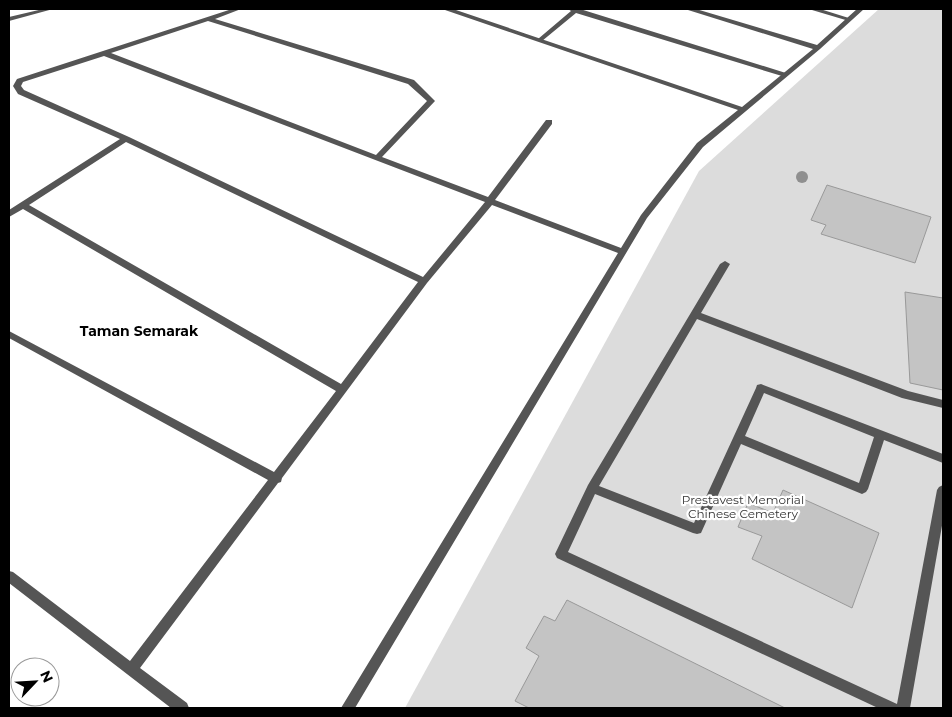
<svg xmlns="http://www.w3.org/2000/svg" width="952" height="717" font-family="Montserrat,sans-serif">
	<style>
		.green { fill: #dcdcdc }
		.building { fill: #c4c4c4; stroke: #999 }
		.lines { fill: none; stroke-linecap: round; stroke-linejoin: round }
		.service { fill: #555; fill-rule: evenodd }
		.minor { fill: #555; fill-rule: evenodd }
		.tree { fill: #8f8f8f }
		.labels { text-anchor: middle; stroke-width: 4.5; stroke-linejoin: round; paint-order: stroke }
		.park-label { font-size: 12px; fill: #333; stroke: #fff }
		.neighbourhood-label { font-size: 14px; font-weight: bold; fill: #000; stroke: #fff }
	</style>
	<rect width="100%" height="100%" fill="#fff"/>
	<polygon class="green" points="879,9 943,9 943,708 405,708 699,171"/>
	<g class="building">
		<polygon points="827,185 931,217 915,263 821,234 826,225 811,220"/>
		<polygon points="905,292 943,298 943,390 910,383"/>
		<polygon points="783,490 879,533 852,608 752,559 762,536 738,527 748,503 773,513"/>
		<polygon points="567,600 785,708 529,708 515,701 539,656 526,648 544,616 555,621"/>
	</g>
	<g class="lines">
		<g class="service">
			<polygon points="568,9 580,9 789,74 782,76 576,13 542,41 538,41 538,39 571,11"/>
			<polygon points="811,9 820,9 852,19 849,21 812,10"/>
			<path d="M725 261 730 264 701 313 908 391 943 400V408L902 398 697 319 599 486 694 523 756 388 757 385 761 384 943 454V463L884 440 868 489 866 492 862 494 741 444 701 533 697 534 693 533 595 494 568 552 897 704 937 490 939 487 943 485V520L910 708H878L557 558 555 554 588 485 720 264ZM764 393 874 437 859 483 745 436Z"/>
		</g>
		<g class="minor">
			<polygon points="43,9 53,9 9,21 9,17"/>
			<path d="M232 9H241L215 19 414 80 435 101 382 157 488 197 546 120H552V124L495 200 621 248 641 215 697 143 738 110 445 10 444 9H453L742 107 813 49 688 10 687 9H696L817 45 857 9H864L820 49 703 147 647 218 355 708H341L618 253 492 205 427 283 282 478 281 482 278 483 140 668 187 703 189 708H171L9 583V571L13 572 130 661 268 480 9 338V331L274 472 336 391 23 209 9 217V210L120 139 18 94 13 86 17 79ZM208 21 408 84 427 101 376 155 111 53ZM104 56 485 202 423 277 129 137 24 90 21 86 23 82ZM126 142 418 282 341 384 29 205Z"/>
		</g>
	</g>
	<circle class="tree" cx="802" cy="177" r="6"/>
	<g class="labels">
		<g class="park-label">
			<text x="743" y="504">Prestavest Memorial<tspan x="743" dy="14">Chinese Cemetery</tspan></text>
		</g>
		<g class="neighbourhood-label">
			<text x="139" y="336">Taman Semarak</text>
		</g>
	</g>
	<rect width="952" height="717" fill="none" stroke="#000000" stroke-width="20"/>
	<g transform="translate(35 682) rotate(65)"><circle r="24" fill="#ffffff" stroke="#999999"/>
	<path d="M0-4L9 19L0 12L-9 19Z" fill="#000000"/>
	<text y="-8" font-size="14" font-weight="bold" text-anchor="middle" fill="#000000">N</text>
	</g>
</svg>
